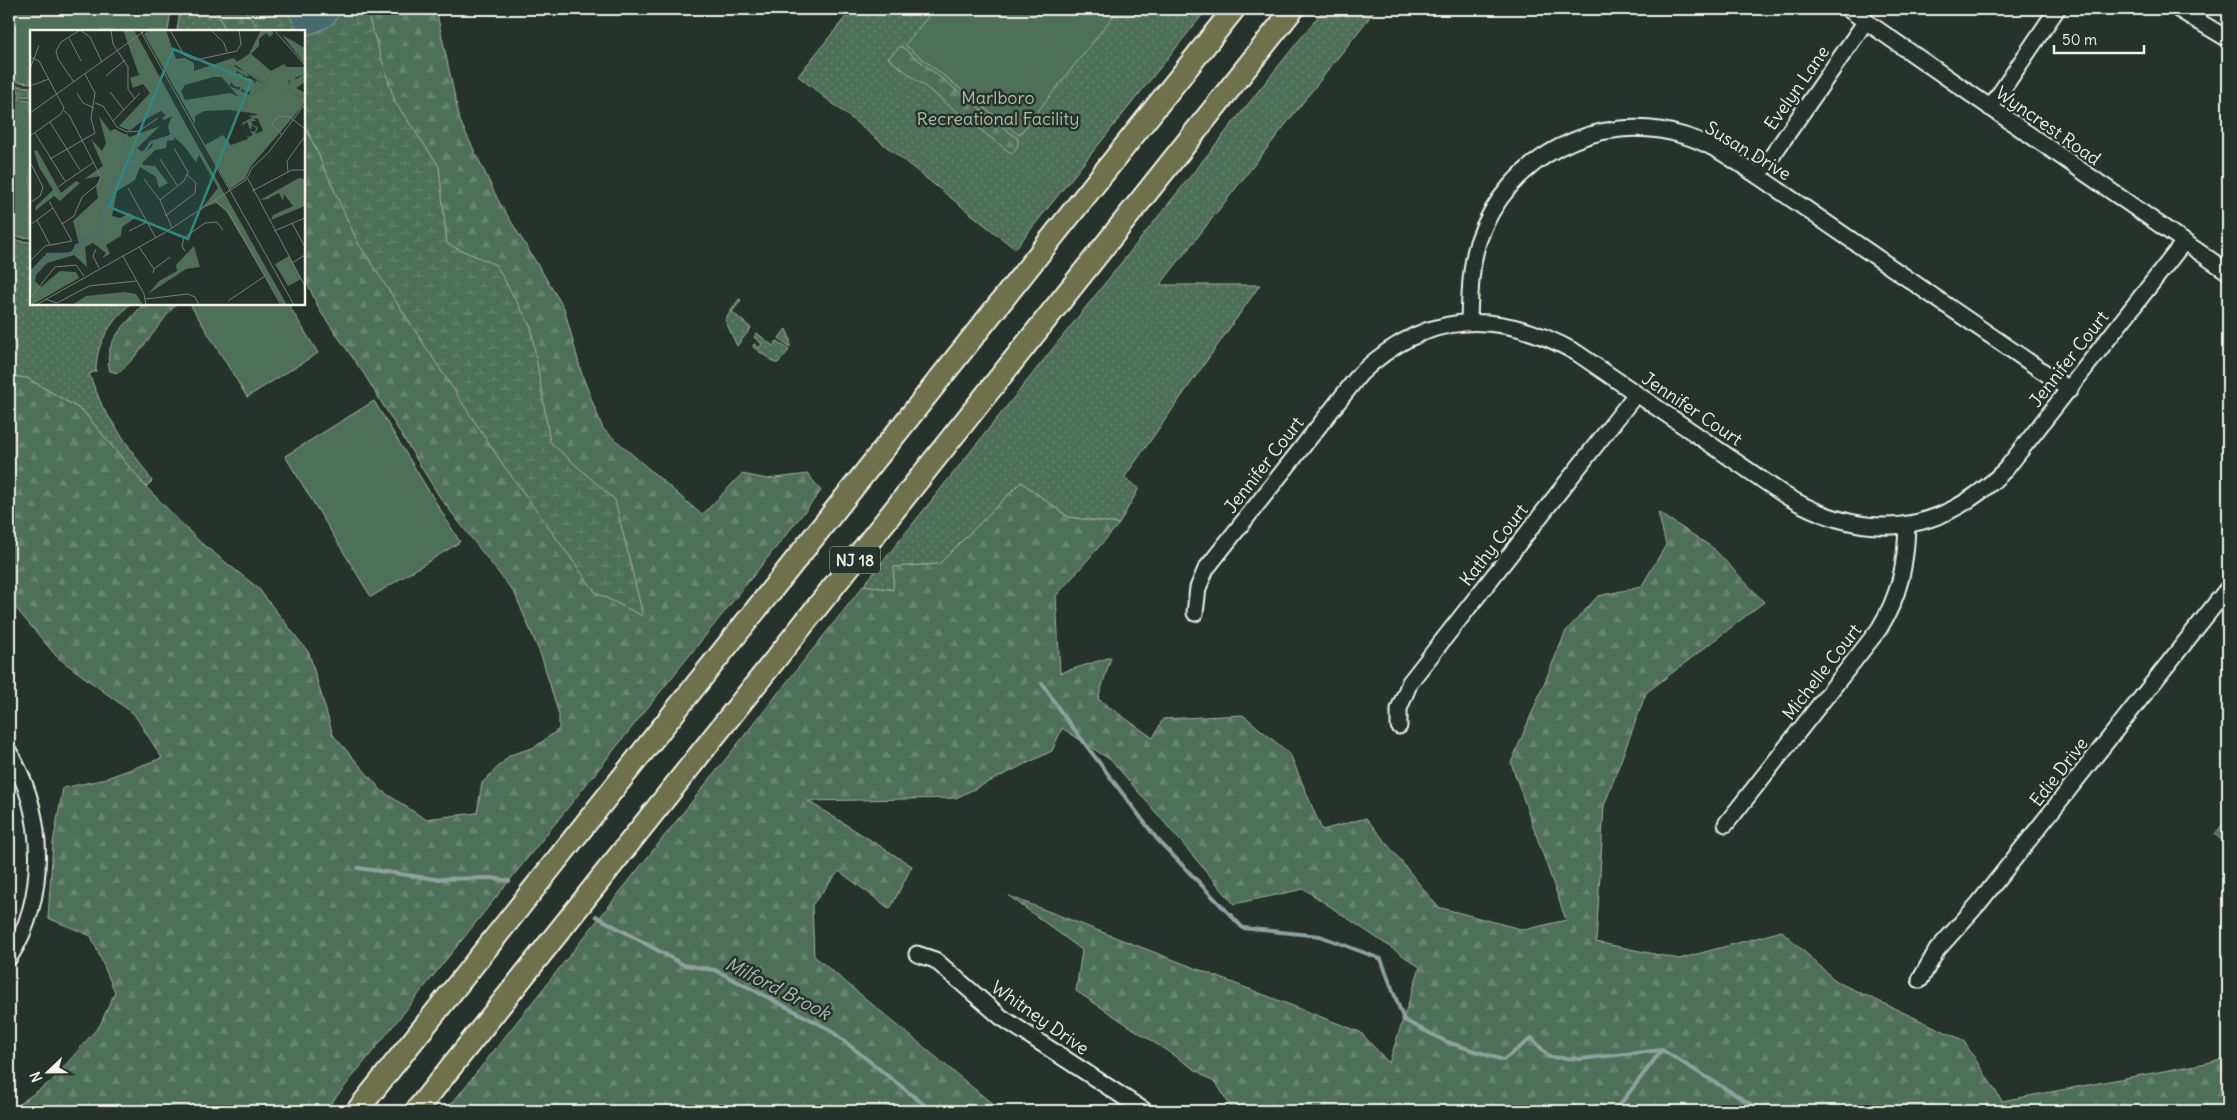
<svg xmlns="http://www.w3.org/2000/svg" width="2237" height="1120" font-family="Delius,sans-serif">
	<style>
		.grass { fill: url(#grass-dots); stroke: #a2b0a0 }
		.forest { fill: url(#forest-firs); stroke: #a2b0a0 }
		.wetland { fill: url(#wetland-marsh); stroke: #a2b0a0 }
		.garden { fill: #4f6f59; stroke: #a2b0a0 }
		.water { fill: #4a6b71; stroke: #8ea1a1 }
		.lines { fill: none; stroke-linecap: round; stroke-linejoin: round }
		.stream { stroke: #8ea1a1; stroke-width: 4 }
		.minor-casing { stroke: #f4f1e8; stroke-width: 19 }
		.highway-casing { stroke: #f4f1e8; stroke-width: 25 }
		.minor { stroke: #26332d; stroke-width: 15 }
		.highway { stroke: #6e714b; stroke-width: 21 }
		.labels { text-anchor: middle; stroke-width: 5; stroke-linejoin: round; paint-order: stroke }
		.shield { fill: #26332d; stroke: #b6b8b0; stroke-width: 1 }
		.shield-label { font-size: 16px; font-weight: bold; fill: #f4f1e8 }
		.street-label { font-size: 18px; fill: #f4f1e8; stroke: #26332d }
		.park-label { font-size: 18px; fill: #b2bdaf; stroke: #26332d }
		.water-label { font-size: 19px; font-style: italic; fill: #b0bbb8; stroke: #26332d }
		.inset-river { fill: none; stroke: #4a6b71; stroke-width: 2.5 }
		.inset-road { fill: none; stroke: #787f78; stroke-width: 1 }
		.view { fill: #318880; fill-opacity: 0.15; stroke: #318880; stroke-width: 2.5 }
		.inset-edge { fill: none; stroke: #f4f1e8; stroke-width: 2.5 }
	</style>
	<defs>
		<pattern id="grass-dots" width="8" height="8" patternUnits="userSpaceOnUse" patternTransform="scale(1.25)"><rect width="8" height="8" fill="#4f6f59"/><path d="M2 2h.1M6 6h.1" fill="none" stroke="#698471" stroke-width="1.8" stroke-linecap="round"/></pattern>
		<pattern id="forest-firs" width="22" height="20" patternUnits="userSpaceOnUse" patternTransform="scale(1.25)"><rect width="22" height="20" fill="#4f6f59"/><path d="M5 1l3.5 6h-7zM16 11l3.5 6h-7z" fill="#698471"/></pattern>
		<pattern id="wetland-marsh" width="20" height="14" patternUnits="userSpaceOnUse" patternTransform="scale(1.25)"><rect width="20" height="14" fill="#4f6f59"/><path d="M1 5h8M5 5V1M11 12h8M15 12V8" fill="none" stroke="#698471"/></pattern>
	</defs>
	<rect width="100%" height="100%" fill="#26332d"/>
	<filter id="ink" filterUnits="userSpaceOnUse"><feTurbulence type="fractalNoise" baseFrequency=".02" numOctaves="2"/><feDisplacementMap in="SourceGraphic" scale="10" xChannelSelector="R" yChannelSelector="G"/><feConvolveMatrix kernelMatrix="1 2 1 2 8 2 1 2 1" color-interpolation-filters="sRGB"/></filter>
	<g filter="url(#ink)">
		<g class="grass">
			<polygon points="174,9 216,9 226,31 177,31 180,10"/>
			<polygon points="852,9 1207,9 1015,249 798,76"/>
			<polygon points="1324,9 1376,9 1160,285 1260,285 1124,478 1139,488 1119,524 1068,517 1021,482 939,564 894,567 894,590 864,585"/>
			<polygon points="9,85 31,87 31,97 19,96 19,91 9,89"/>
			<path d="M11 240 31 242V304H130C110 324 96 342 96 371L89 374 103 408 152 481 146 487 83 411 27 378 9 376V251Z"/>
			<polygon points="739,299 741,300 732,312 751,328 737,346 725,320"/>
			<polygon points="786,329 790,339 790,347 779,338"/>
			<polygon points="757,333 773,346 777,341 789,350 778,363 775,363 753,347 754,344 759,348 762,344 754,337"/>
		</g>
		<g class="forest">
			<polygon points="216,9 436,9 460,121 498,200 564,308 582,375 603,429 702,515 742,474 767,479 808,474 821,491 325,1111 9,1111 52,1081 100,1025 115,992 91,936 48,918 53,843 63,788 101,780 162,758 134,714 57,657 9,600 9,376 27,378 83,411 146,487 200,542 258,588 309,653 333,735 382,791 425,819 477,813 482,783 510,755 535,747 559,729 559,715 542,658 515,594 441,499 364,374 320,311 304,276 304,31 226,31"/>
			<polygon points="901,46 1018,139 1018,145 1012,154 888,58"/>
			<path d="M143 304H176C157 326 140 355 118 373L110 371C102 341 126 326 143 304Z"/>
			<polygon points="1021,482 1068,517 1119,524 1056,596 1060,673 1111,657 1098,699 1153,738 1163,719 1243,715 1290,754 1322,830 1366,818 1438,907 1524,930 1566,920 1511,763 1566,631 1598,596 1641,587 1666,545 1658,512 1713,548 1764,602 1646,693 1604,806 1596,942 1679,959 1782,931 1837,982 1963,1040 2002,1101 2228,1059 2228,1111 1233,1111 1217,1084 1076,991 1082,950 1009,896 1360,1032 1389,1063 1420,967 1304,889 1234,904 1112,761 1062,728 1052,751 956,798 808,801 912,866 890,909 839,871 812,905 814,956 1001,1111 446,1111 864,585 893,590 894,567 939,564"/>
			<polygon points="2228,818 2228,846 2215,834"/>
		</g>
		<polygon class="wetland" points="244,9 366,9 395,102 439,166 447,244 496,265 531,327 550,442 615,500 643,616 596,593 497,456 358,243 304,123 304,31 260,31"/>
		<g class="garden">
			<polygon points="9,9 171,9 168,31 31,31 31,83 9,81"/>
			<polygon points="934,9 1119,9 1019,135 905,45"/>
			<polygon points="9,97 31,100 31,238 9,236"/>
			<polygon points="190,304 288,304 318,353 247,397"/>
			<polygon points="374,401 460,542 371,597 285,456"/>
		</g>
		<path class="water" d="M286 9H341C336 26 321 32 305 35L304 31 296 28Z"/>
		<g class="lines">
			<g class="stream">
				<polyline points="1042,683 1061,712 1157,839 1243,928 1320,936 1381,959 1404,1020 1447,1042 1503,1060 1532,1038 1549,1057 1580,1059 1662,1050"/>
				<polyline points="358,868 435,879 492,878 509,881"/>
				<polyline points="596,916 684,965 715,970 829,1029 932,1111"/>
				<polyline points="1615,1111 1662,1050 1762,1111"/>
			</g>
			<g class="minor-casing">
				<g id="minor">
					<polyline points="1848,9 2228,272"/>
					<polyline points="2178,9 2228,39"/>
					<polyline points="1990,108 2057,9"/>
					<polyline points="1758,176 1866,21"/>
					<path d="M1469 321C1470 295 1470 268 1478 242 1506 158 1599 108 1685 136 1712 144 1735 161 1758 176L2070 390"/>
					<path d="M1195 613 1198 588 1206 569 1360 374C1426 310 1499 309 1577 353L1786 496C1866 543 1940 536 2006 469L2184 242"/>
					<polyline points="1399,726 1399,709 1410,682 1636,394"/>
					<path d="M9 752C46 814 48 897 9 958"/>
					<path d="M1726 824 1879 629C1900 595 1906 564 1907 525"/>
					<polyline points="917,954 935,960 1001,1017 1145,1111"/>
					<polyline points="1920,980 1937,950 1979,903 2228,588"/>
				</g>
			</g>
			<g class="highway-casing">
				<g id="highway">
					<polyline points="357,1111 1234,9"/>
					<polyline points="416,1111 1293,9"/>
				</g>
			</g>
			<use href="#minor" class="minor"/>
			<use href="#highway" class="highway"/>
		</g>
	</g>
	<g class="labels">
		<rect class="shield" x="830" y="546.5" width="50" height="27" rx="4"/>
		<g class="shield-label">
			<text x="855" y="566">NJ 18</text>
		</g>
		<g class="street-label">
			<text transform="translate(1797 88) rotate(-55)" y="6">Evelyn Lane</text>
			<text transform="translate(2048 126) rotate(35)" y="6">Wyncrest Road</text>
			<text transform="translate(1748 151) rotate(31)" y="6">Susan Drive</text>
			<text transform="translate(2069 359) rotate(-52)" y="6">Jennifer Court</text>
			<text transform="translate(1692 409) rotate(34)" y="6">Jennifer Court</text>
			<text transform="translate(1264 465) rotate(-52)" y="6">Jennifer Court</text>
			<text transform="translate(1494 545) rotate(-52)" y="6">Kathy Court</text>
			<text transform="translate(1822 672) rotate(-52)" y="6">Michelle Court</text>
			<text transform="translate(2059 772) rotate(-52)" y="6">Edie Drive</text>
			<text transform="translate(1040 1018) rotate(35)" y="6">Whitney Drive</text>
		</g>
		<g class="park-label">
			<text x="998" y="104">Marlboro<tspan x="998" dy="21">Recreational Facility</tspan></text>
		</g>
		<g class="water-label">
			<text transform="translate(778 988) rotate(27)" y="7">Milford Brook</text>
		</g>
	</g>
	<g transform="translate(30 30)">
		<rect width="275" height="275" fill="#26332d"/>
		<path d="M231 0H242L243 4 240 7 236 3 229 9V16L221 24 241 41V47L235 52 216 43 220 47 217 46 211 61 219 64 226 51 224 49 235 55 222 64 208 66 199 56 209 60 216 46 207 41 199 56 192 47H183L200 36 214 41 204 34 219 24ZM275 44 274 53 266 58 275 63 272 68 254 57 260 55 259 49 263 51ZM226 74H269L271 78 221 136 215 149 200 159 175 115 193 105 201 115 218 109 216 103 218 107 223 105 220 101 225 102 226 98 222 95 221 99H220L217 92 213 95 215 101 212 93 223 87 226 91H222V94L228 98 225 104 233 101 228 89 218 86 227 85ZM156 95 257 275H252L196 181 186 173 172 178 188 158 169 125 166 132 153 115ZM269 148 275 149V176L241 190 243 185 263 176 254 164 253 171 249 163 239 168 242 174 239 169 230 170Z" fill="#4f6f59"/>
		<path d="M93 0H104L156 95 158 109 153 115 144 107V110L137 111 136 118 125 120 113 132 112 135 125 136 138 153 129 158 126 147 110 137 105 150 87 161 82 186 90 188 100 183 105 188 92 197 91 206 76 215 80 224 72 228 76 223 63 213 55 217 57 237 44 225 17 233 6 245 5 251 11 257 30 241 46 242 49 248 2 275 0 241 14 226 40 222 49 214 43 191 68 168 66 157 71 146 54 149 73 136 61 109 72 121 76 113 69 86 80 101 85 99 100 107 130 96 107 118 113 123 122 117 123 112 140 105 138 96 142 86 134 90 132 88 136 85 131 81 102 97 100 101 89 96 120 63 113 54 103 58 100 48 109 45ZM119 0H136L146 29 155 28 164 33V41L203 28 208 32 204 36 215 43 200 36 190 45 155 55 151 61 155 70 200 63 207 66 222 64 235 55 216 43 235 52 241 47V41L254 34 257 37H275V44L265 48 267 53 258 50 261 59 254 57 272 68 275 65V71L271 78 265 75 252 82 245 74 228 75 227 84 200 80 174 81 165 86V94L114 4ZM252 5 275 18V34ZM7 120 31 163 46 151 50 153 30 171 24 166 5 181 6 176 23 160 9 137 4 121ZM164 216 170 237 156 239 118 264 129 251 147 241 146 235ZM94 262 106 264 113 275H42L56 266Z" fill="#4f6f59"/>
		<path d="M238 57 264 72 252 80 246 73 227 72 226 82 220 77 203 76 160 79 175 73 220 66Z" fill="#4f6f59"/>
		<path d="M201 50a7 7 0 1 1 14 0a7 7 0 1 1-14 0ZM211 55a7 7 0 1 1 14 0a7 7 0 1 1-14 0ZM184 123a8 8 0 1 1 16 0a8 8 0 1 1-16 0ZM204 133 215 141 203 152 192 139ZM259 226 271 249 258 256 245 234Z" fill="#4f6f59"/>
		<path class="inset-river" d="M99 100 140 67M100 138 104 127 115 121 121 112 144 105M0 247 16 231 17 224H43L46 215 52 214 54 208 65 206 70 200 73 192 70 182 81 169V153L100 138 91 123 97 104"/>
		<path class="inset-road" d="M50 0 60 7 72 32M81 0 83 14 98 37V59L105 69M110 0 264 275M140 0 154 25 166 30 207 21 211 14 209 0M181 0 194 13 197 22M244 0 275 35M39 8 51 31M0 27 9 31 34 78 31 84 0 106M0 39 9 15M76 46 95 30M44 52 28 29 26 21 31 12 50 0M0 56 19 49M80 62 94 80M47 63 53 73 64 78M65 73 73 76 87 97 97 102 109 101 128 88M0 83 116 0M83 91 110 63M20 92 50 140M5 103 35 151M252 105 242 94 248 86 260 87 275 99M20 129 65 103 61 88 65 63 55 44M130 129 147 155M0 132 13 157 10 166 0 173M258 142 257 131 275 106M114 149 130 170M218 149 275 256M28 157 64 132M98 158 126 208M222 161 262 140H275M185 170 199 183 251 275M135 186 165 163 166 153 157 145M7 190 20 215M262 193 275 217M32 194 44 186 52 167 68 154 71 147 39 85 34 81M0 195 23 178M142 198 130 170 154 151 158 142 144 118M99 201 117 192M244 201 275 188M109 217 124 239 123 243M66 219 63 226 69 238M155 221 152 216 154 208 175 193 187 192 193 200M93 226 114 264 116 275M0 231 15 216 42 211 19 171M262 233 275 225M124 239 140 227M0 268 25 237 46 235 54 246M15 269 27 273 59 256 106 251M115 269 158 264 165 267 169 275M198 271 235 246M6 275 134 203 216 150 222 138 238 123 275 74"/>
		<path class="view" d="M143 19 221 51 158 209 79 177Z"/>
		<rect width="275" height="275" class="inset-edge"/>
	</g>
	<rect width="2237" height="1120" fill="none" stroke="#26332d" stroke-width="30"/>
	<rect x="15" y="15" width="2207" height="1090" fill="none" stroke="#f4f1e8" stroke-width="2" filter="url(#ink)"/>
	<g transform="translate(48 1072) rotate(248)" stroke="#26332d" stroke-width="4" paint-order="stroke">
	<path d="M0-4L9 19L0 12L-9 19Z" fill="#f4f1e8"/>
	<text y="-8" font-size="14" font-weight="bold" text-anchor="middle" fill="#f4f1e8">N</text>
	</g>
	<path d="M2054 45v8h90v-8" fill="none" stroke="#f4f1e8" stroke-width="2.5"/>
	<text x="2062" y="45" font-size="15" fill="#f4f1e8" stroke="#26332d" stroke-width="4" paint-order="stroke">50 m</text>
</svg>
